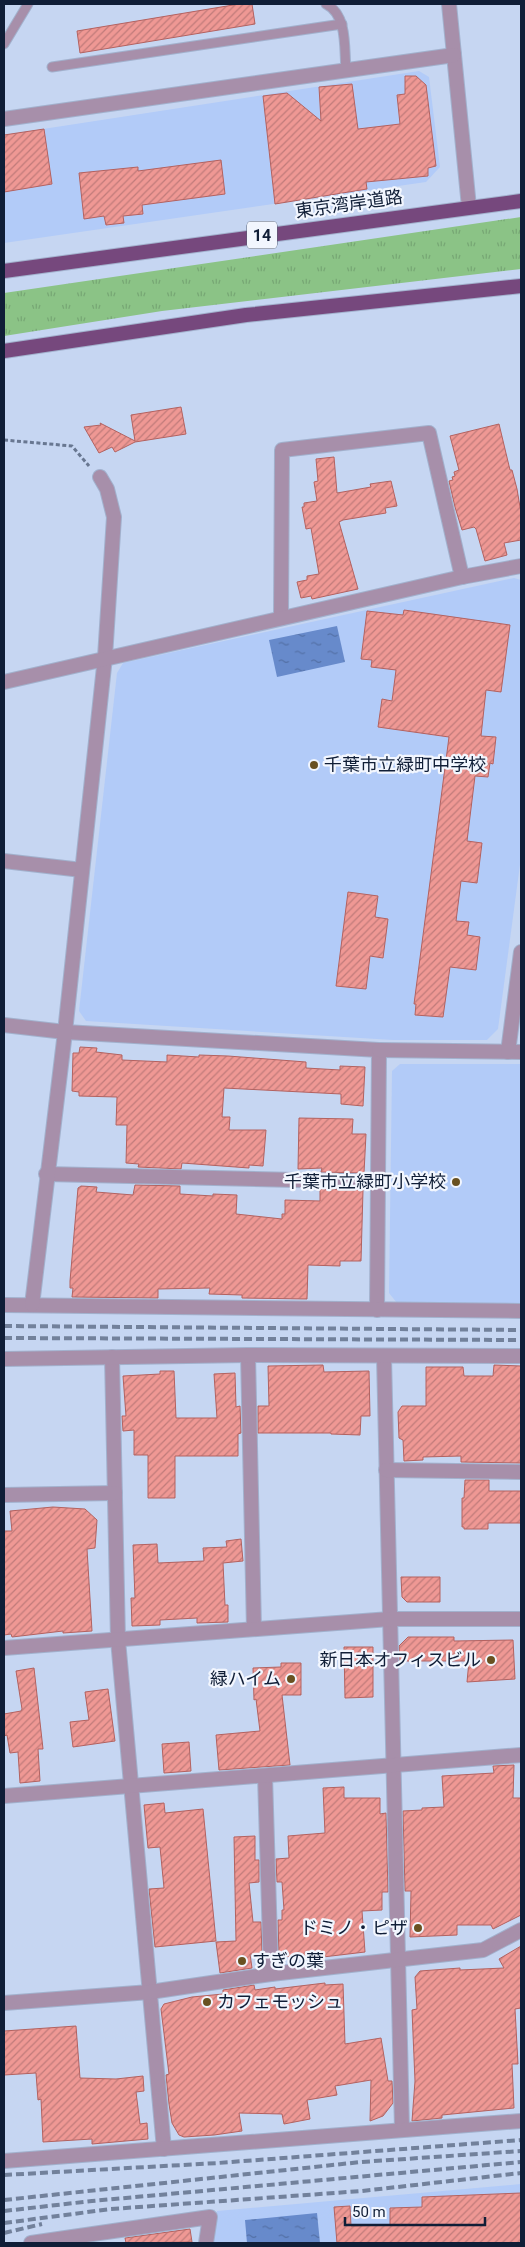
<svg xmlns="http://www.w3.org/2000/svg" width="525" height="2247" font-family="Roboto,'Noto Sans JP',sans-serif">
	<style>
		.built { fill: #b2cbf8 }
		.grass { fill: url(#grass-tufts) }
		.water { fill: url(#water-ripples) }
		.building { fill: url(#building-hatch); stroke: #b36260 }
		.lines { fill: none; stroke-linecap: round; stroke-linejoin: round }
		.service-casing { stroke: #a2b1cd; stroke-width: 11 }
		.minor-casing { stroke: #a2b1cd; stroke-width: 16 }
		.tertiary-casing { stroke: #a2b1cd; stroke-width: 16 }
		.trunk-casing { stroke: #a2b1cd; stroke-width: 16 }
		.path { stroke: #687791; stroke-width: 3; stroke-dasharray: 4 2.5; stroke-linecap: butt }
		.service { stroke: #a78faa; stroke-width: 9 }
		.minor { stroke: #a78faa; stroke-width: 14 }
		.tertiary { stroke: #a78faa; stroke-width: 14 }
		.trunk { stroke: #76487d; stroke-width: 14 }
		.rail { stroke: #72819b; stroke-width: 4; stroke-dasharray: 8 4; stroke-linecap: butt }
		.poi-dot { fill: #695121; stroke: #f2f6fe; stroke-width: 2 }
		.labels { text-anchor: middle; stroke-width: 4.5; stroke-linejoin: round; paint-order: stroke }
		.shield { fill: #f2f6fe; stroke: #545f73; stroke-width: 1 }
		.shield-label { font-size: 16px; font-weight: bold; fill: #101e37 }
		.street-label { font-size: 18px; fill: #101e37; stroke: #f2f6fe }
		.poi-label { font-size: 18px; fill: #101e37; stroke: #f2f6fe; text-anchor: end }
	</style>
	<defs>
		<pattern id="grass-tufts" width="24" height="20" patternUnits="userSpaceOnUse" patternTransform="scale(1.25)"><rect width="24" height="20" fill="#8bc386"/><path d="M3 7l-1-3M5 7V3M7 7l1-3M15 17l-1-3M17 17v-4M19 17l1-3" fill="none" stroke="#77a774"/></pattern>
		<pattern id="water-ripples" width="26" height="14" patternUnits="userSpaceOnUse" patternTransform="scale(1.25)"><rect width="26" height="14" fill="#678acb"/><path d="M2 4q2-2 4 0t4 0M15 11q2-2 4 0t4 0" fill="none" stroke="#5370a6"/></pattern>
		<pattern id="building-hatch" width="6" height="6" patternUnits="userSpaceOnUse" patternTransform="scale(1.25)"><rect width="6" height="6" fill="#ef9894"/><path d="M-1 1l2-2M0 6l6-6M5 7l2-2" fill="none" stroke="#c07b7a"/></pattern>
	</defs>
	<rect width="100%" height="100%" fill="#c6d6f2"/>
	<g class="built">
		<polygon points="419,71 429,77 440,167 426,182 4,243 4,135"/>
		<polygon points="514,578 521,580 521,857 498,1029 487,1040 393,1040 86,1021 79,1011 117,673 123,663"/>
		<polygon points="400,1064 521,1064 521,1303 397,1303 389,1293 392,1071"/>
		<polygon points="521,2184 521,2243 213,2243 217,2211"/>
	</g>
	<polygon class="grass" points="521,217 521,269 162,311 4,336 4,293"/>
	<g class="water">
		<polygon points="337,626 345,662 277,677 269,640"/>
		<polygon points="317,2213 320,2243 247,2243 245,2220"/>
	</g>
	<g class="building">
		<polygon points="239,4 252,4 255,24 80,53 77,31"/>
		<polygon points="405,76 416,76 426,85 436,166 428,168 428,176 366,182 367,189 275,204 263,96 287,93 321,121 319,87 352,84 358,129 400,124 397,95 405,94"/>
		<polygon points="44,129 52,184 4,192 4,135"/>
		<polygon points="221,160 225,194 142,205 143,214 123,216 124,223 106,225 104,216 84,219 79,173 138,167 138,171"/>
		<polygon points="181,407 186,434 135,442 115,452 112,447 99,453 84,427 101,425 100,423 135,441 131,415"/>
		<polygon points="499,424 510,470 512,470 517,489 521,513 521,540 504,543 507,555 485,561 476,529 474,527 462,530 455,507 449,481 453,480 452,477 455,476 454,472 459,470 450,436"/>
		<polygon points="334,457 337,493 371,487 370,484 391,481 397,506 385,508 386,513 343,520 339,522 358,589 312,599 311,596 301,598 297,582 307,580 307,576 319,574 311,528 306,529 302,507 304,507 304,503 317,501 314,482 318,481 316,459"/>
		<polygon points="404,610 510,625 501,692 486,690 481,736 496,737 493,764 490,763 488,777 475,776 467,841 482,843 477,883 461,881 456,921 469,922 467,935 480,937 476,970 450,967 443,1017 415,1015 416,1004 414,1004 449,737 378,727 382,699 392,701 396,670 371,667 372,660 361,659 367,611 403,615"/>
		<polygon points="348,892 378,896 375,917 388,919 383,958 370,956 366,989 336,986"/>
		<polygon points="80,1047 97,1048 96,1052 122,1055 122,1060 167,1062 167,1055 199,1057 199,1055 228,1056 306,1062 306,1068 340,1070 340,1066 365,1067 363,1106 341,1104 341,1094 224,1088 222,1117 230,1117 229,1130 266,1130 263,1166 249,1165 249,1168 182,1163 181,1169 138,1167 139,1164 126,1163 127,1125 116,1125 117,1097 79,1096 79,1092 72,1091 73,1053 79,1053"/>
		<polygon points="299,1118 353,1119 352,1134 366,1134 364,1173 321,1172 322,1168 298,1169"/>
		<polygon points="135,1185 180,1186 180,1194 213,1196 213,1194 237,1195 236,1214 282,1219 282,1214 285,1214 285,1200 320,1201 320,1189 363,1190 361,1261 340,1261 340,1266 308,1265 307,1299 242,1298 242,1295 209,1294 210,1288 158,1289 158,1298 72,1297 73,1288 70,1288 70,1281 78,1188 81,1186 97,1187 96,1192 133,1195"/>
		<polygon points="323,1365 324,1372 369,1371 370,1416 361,1416 360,1435 331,1434 331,1433 258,1433 258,1406 269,1406 268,1366"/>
		<polygon points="494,1365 521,1366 521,1463 461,1462 461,1456 423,1457 423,1460 404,1461 403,1440 399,1438 398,1412 402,1406 426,1406 426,1367 463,1367 464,1376 493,1376"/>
		<polygon points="160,1371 174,1371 176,1418 217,1418 214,1374 235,1373 236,1407 240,1406 241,1433 238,1434 238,1456 175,1456 175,1498 148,1498 148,1455 134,1455 134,1430 123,1431 122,1416 126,1416 123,1376 160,1374"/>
		<polygon points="465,1480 489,1480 489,1491 521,1491 521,1523 488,1523 488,1529 464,1529 464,1527 462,1527 462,1498 464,1498"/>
		<polygon points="53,1507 85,1509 97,1520 95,1548 87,1549 92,1631 63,1633 63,1631 12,1637 11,1634 4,1635 4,1531 12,1531 10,1511"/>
		<polygon points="241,1539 243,1561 223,1563 225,1605 228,1605 228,1622 197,1623 197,1618 160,1620 160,1625 132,1626 131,1598 135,1598 133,1545 157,1544 158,1563 204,1561 203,1548 227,1547 226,1541"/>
		<polygon points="401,1577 440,1577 440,1602 407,1602 402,1597"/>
		<polygon points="408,1637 454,1637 454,1641 513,1640 515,1679 467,1682 469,1661 400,1661 399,1646"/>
		<polygon points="344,1647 373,1647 373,1697 345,1698"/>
		<polygon points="281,1663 301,1663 301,1695 282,1695 290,1765 219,1770 216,1735 260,1731 256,1699 254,1700 253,1668 281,1667"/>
		<polygon points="34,1668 43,1749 38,1749 40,1781 20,1783 18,1752 10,1753 7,1735 4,1736 4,1714 21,1711 22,1709 16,1671"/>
		<polygon points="108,1689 115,1741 73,1747 70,1722 89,1720 85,1692"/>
		<polygon points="189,1742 191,1771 164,1773 162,1744"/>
		<polygon points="514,1765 513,1798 521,1798 521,1915 493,1929 491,1925 457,1925 457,1935 410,1937 411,1891 405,1891 403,1811 422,1810 422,1808 444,1807 442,1776 494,1773 493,1766"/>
		<polygon points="344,1787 344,1798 380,1798 380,1814 386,1813 388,1892 382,1892 382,1910 362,1911 365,1952 323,1957 323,1959 279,1956 278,1920 282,1920 282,1910 284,1910 282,1882 277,1882 276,1859 289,1858 288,1836 325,1833 323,1788"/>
		<polygon points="164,1803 165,1813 203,1809 216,1941 155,1947 149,1889 164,1888 160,1847 148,1848 144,1805"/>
		<polygon points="255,1836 255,1860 259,1860 259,1882 249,1883 253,1922 261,1922 262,1955 250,1954 252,1968 220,1973 216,1942 236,1941 234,1837"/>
		<polygon points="521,1946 521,2008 515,2009 518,2064 512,2064 514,2108 442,2115 442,2118 412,2121 415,2081 412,2010 417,2009 415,1977 420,1971 460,1968 460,1970 504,1968 499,1959"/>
		<polygon points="325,1983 325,1985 343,1984 345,2044 381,2038 388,2081 392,2081 393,2103 383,2116 370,2121 371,2080 335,2086 337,2095 307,2100 310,2119 284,2124 282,2114 239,2113 242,2131 214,2135 184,2137 179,2135 172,2123 169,2104 166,2075 169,2074 161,2009 164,2004 192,1997 223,1994 223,1990 254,1985 255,1990 275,1987 275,1989"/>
		<polygon points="76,2026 80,2078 116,2079 143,2076 144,2091 136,2092 140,2124 147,2123 148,2139 92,2144 92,2139 43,2142 41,2099 38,2100 36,2073 4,2075 4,2031"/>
		<polygon points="521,2193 521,2243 337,2243 334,2207 350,2206 351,2226 390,2225 390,2208 422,2207 422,2197"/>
		<polygon points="190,2229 192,2242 126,2243 125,2238"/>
	</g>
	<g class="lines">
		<g class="service-casing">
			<g id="service">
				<path d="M326 4C348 15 344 49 346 70"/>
				<polyline points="4,44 28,4"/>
				<polyline points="52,67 342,24"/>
			</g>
		</g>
		<g class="minor-casing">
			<g id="minor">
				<polyline points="281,618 282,450 429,433 462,577"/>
				<polyline points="4,861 82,870"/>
				<polyline points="4,1025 65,1032 379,1050 377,1310"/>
				<polyline points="46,1174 378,1182"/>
				<polyline points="4,1305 521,1311"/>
				<polyline points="32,1305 65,1032 105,657 114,517 107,489 100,477"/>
				<polyline points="248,1355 254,1629"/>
				<polyline points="112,1357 118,1640 164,2149"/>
				<polyline points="384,1357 402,2129"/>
				<polyline points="4,1359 248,1355 521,1356"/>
				<polyline points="386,1470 521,1472"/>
				<polyline points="4,1495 115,1493"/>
				<polyline points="265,1776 271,1974"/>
				<polyline points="4,1796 521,1755"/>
				<polyline points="4,2003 150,1992 271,1974 483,1950 521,1930"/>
				<polyline points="4,2161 521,2121"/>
				<polyline points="31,2243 210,2217 206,2243"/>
			</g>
		</g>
		<g class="tertiary-casing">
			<g id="tertiary">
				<polyline points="449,4 469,207"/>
				<polyline points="4,119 454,55"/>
				<polyline points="4,682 462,577 521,566"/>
				<polyline points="379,1050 521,1052"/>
				<polyline points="508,1052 521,952"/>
				<polyline points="4,1648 390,1619 521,1619"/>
			</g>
		</g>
		<g class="trunk-casing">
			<g id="trunk">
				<polyline points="4,271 521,201"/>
				<polyline points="4,351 246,315 521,286"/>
			</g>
		</g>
		<polyline class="path" points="4,440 72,446 89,466"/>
		<use href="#service" class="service"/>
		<use href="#minor" class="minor"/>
		<use href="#tertiary" class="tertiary"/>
		<use href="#trunk" class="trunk"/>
		<g class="rail">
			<polyline points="4,1326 521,1330"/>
			<polyline points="4,1338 521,1340"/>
			<polyline points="4,2175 218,2163 521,2140"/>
			<polyline points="4,2200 361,2162 521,2151"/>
			<polyline points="4,2211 92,2201 521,2162"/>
			<polyline points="4,2223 111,2209 362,2191 521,2173"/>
			<polyline points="4,2233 42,2224"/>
		</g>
	</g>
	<g class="poi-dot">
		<circle cx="314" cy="765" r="5"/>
		<circle cx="456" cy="1182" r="5"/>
		<circle cx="491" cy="1660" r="5"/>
		<circle cx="291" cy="1679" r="5"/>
		<circle cx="418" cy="1928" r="5"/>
		<circle cx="242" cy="1961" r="5"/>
		<circle cx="207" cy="2002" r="5"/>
	</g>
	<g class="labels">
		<rect class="shield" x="247" y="221.5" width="30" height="27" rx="4"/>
		<g class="shield-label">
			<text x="262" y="241">14</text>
		</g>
		<g class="street-label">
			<text transform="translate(349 204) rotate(-8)" y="6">東京湾岸道路</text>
		</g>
		<g class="poi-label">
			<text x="324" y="771" text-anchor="start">千葉市立緑町中学校</text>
			<text x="446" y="1188">千葉市立緑町小学校</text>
			<text x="481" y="1666">新日本オフィスビル</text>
			<text x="281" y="1685">緑ハイム</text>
			<text x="408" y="1934">ドミノ・ピザ</text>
			<text x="252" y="1967" text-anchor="start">すぎの葉</text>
			<text x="217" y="2008" text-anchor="start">カフェモッシュ</text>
		</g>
	</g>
	<rect width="525" height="2247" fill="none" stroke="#101e37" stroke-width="10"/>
	<path d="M345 2217v8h140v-8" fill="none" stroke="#101e37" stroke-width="2.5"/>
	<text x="352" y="2217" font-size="15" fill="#101e37" stroke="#f2f6fe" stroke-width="4" paint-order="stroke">50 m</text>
</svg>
